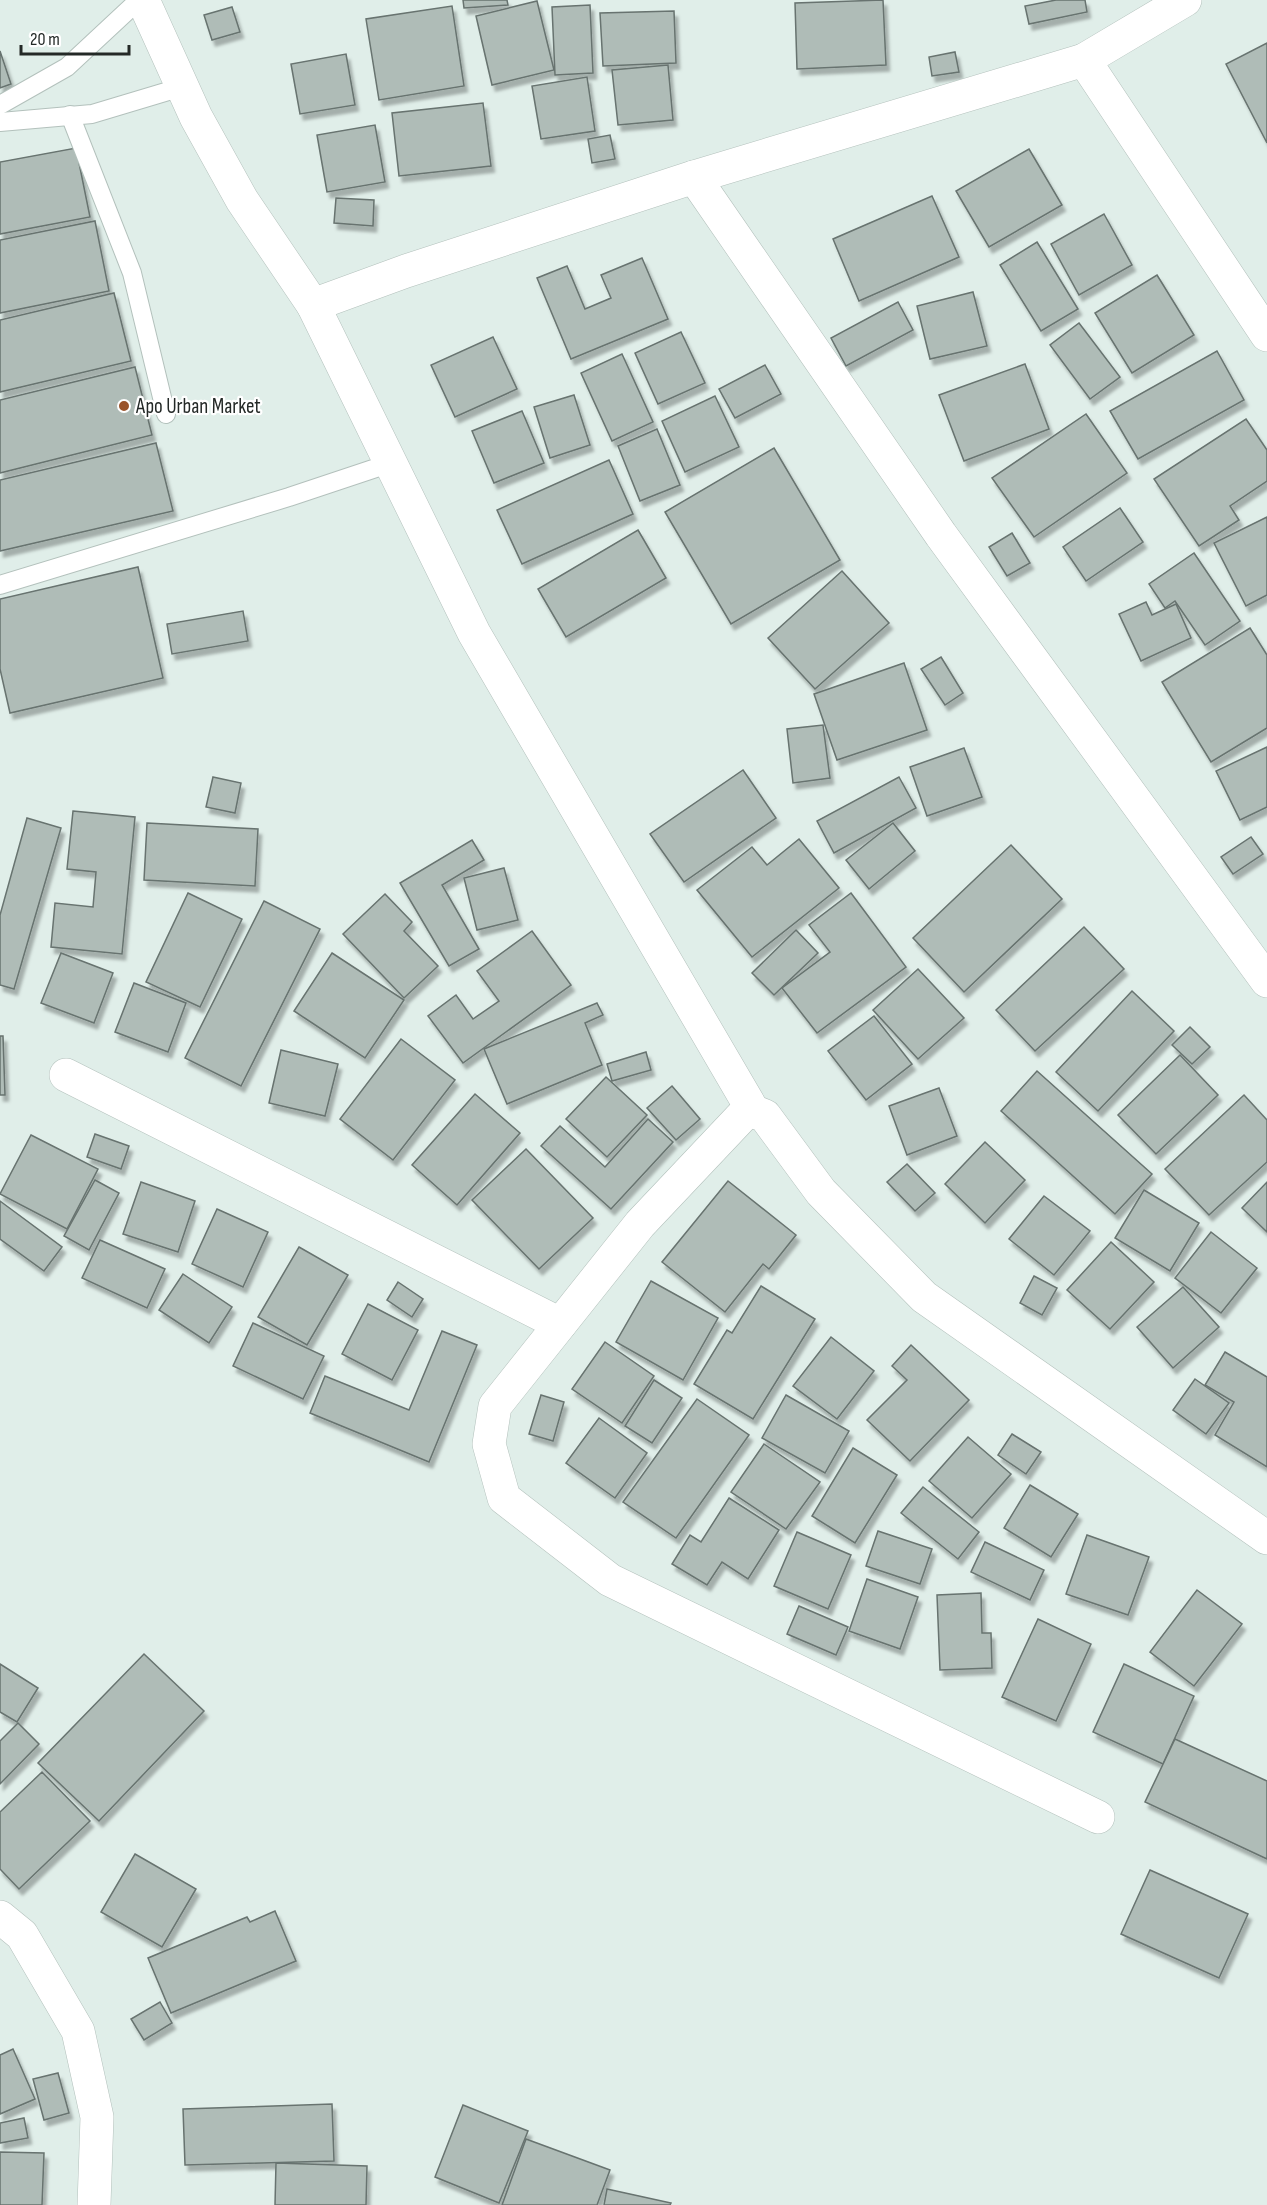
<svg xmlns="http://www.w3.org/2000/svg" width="1267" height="2205" font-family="'Sofia Sans Condensed',sans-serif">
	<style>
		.building { fill: #afbcb7; stroke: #67736f; stroke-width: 1.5; filter: url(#shadow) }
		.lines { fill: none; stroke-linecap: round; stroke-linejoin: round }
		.lane-casing { stroke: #b3c1bc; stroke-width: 20 }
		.street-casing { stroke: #b3c1bc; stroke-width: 34 }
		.lane { stroke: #fff; stroke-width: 18 }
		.street { stroke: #fff; stroke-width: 33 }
		.poi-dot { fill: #99532a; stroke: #fff; stroke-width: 2 }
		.labels { text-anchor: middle; stroke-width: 4.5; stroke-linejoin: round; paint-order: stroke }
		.poi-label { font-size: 21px; fill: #242927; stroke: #fff; text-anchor: start }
	</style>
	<defs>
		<filter id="shadow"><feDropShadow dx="3.5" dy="6" stdDeviation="1.5" flood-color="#0004"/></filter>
	</defs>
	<rect width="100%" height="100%" fill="#e0eee9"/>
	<g class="building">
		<polygon points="463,0 507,0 508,5 464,8"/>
		<polygon points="883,0 886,65 797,69 795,3"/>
		<polygon points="1056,0 1085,0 1087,12 1029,24 1025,6"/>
		<polygon points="537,1 554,70 492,85 476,16"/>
		<polygon points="590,5 593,73 555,75 552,7"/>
		<polygon points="452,6 464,86 379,100 366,19"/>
		<polygon points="232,7 240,32 212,40 204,15"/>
		<polygon points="674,11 676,63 603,66 600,13"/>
		<polygon points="1267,43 1267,143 1226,64"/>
		<polygon points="0,51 11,84 0,88"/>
		<polygon points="955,52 959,72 932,76 929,57"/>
		<polygon points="346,54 355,105 300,114 291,64"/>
		<polygon points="668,65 673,120 618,125 612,70"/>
		<polygon points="587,77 595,131 541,139 532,86"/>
		<polygon points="483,103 491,166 399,176 392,113"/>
		<polygon points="375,125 385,182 327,192 317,135"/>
		<polygon points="610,135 615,159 592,163 588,139"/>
		<polygon points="76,148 90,217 0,234 0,162"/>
		<polygon points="1029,149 1062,205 989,247 956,191"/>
		<polygon points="932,196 959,257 859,301 833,239"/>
		<polygon points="336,198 374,200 373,226 334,223"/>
		<polygon points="1104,214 1132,265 1079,295 1051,244"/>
		<polygon points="95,221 109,291 0,313 0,240"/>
		<polygon points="1037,242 1078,309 1041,331 1000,265"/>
		<polygon points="642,258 668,319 571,359 537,278 567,266 585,309 611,298 601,275"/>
		<polygon points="1157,275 1194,335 1132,373 1095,313"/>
		<polygon points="973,292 987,346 930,359 917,306"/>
		<polygon points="114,293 131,361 0,392 0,320"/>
		<polygon points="898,302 913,330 846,366 831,338"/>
		<polygon points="1079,323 1120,377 1090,399 1050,345"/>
		<polygon points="681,332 705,383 658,404 635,353"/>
		<polygon points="493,337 517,389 455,417 431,365"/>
		<polygon points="1217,351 1244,400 1138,459 1110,411"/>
		<polygon points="622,354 653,422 612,441 581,373"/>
		<polygon points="1025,364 1049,429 964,461 939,395"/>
		<polygon points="765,365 781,394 735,418 719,389"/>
		<polygon points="135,367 152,435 0,473 0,400"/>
		<polygon points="574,395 590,445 550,458 534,407"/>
		<polygon points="715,396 739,447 685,472 662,421"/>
		<polygon points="522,411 544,463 494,483 472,431"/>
		<polygon points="1086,414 1127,473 1034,537 992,478"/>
		<polygon points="1246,419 1267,450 1267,481 1230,506 1239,520 1199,546 1154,479"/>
		<polygon points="657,429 680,485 640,501 618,446"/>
		<polygon points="156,443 173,511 0,551 0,480"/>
		<polygon points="774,448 840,560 731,624 665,512"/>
		<polygon points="609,460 633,514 522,564 497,510"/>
		<polygon points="1120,508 1143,542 1086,581 1063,547"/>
		<polygon points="1267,517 1267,595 1246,606 1214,543"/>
		<polygon points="638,530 666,578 566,637 538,589"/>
		<polygon points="1012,533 1030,563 1007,576 989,547"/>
		<polygon points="1194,553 1240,621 1205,645 1175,601 1165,608 1149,584"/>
		<polygon points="138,567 163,678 10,713 0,669 0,599"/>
		<polygon points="842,571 889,623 815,689 768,638"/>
		<polygon points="1146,602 1152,615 1176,604 1191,638 1141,661 1119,614"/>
		<polygon points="243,611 248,641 172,654 167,624"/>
		<polygon points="1250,628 1267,655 1267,728 1211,762 1162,682"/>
		<polygon points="941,657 963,693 945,705 921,669"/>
		<polygon points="904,663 927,730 837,760 814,694"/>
		<polygon points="823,725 830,778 793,783 787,729"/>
		<polygon points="1267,747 1267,807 1240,820 1216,771"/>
		<polygon points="964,748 982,797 927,816 910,767"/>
		<polygon points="743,770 776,818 684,882 650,834"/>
		<polygon points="213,777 241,783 235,813 206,807"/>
		<polygon points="899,777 916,808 834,853 817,821"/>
		<polygon points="73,811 135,817 122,954 51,947 55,903 93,907 96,872 67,869"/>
		<polygon points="27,818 61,828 14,989 0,985 0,915"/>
		<polygon points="147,823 258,829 255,886 144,880"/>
		<polygon points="893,823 915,851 869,889 846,860"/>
		<polygon points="1251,837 1263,854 1233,874 1221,857"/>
		<polygon points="799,839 839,888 752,957 697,890 752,847 767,865"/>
		<polygon points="472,840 484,860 442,885 479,949 449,966 400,883"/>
		<polygon points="1011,845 1062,899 964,992 913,938"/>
		<polygon points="504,868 518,920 477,930 464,878"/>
		<polygon points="188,893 242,919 200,1007 146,982"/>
		<polygon points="851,893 906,967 817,1033 782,988 830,952 809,925"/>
		<polygon points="385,894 412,922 404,931 438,966 404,998 343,934"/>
		<polygon points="264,901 320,929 241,1086 185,1058"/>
		<polygon points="1084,927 1124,969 1035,1051 996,1010"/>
		<polygon points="796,930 818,953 774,995 752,973"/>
		<polygon points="532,931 571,985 463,1063 428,1016 456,995 473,1019 499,1001 477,971"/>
		<polygon points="61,953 113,973 94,1023 41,1003"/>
		<polygon points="332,953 404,1000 365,1058 294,1011"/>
		<polygon points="918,969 964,1018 918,1059 873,1010"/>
		<polygon points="134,983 186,1003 168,1052 115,1032"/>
		<polygon points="1132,991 1174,1031 1098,1111 1056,1072"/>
		<polygon points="597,1003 603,1015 585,1023 602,1065 507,1104 484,1049"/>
		<polygon points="874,1016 912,1064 866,1100 828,1051"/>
		<polygon points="1190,1027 1210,1047 1192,1064 1172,1045"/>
		<polygon points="0,1036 3,1036 5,1095 0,1095"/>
		<polygon points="401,1039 455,1080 393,1160 340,1119"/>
		<polygon points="281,1050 338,1064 325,1116 269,1103"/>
		<polygon points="646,1052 651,1070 612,1081 607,1064"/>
		<polygon points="1180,1055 1218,1095 1156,1154 1118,1115"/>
		<polygon points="1037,1071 1152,1174 1115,1214 1001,1111"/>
		<polygon points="606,1077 647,1115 607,1157 566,1119"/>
		<polygon points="672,1086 700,1119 676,1140 647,1108"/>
		<polygon points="939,1088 957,1136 907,1155 889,1106"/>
		<polygon points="475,1094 520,1133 457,1205 412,1165"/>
		<polygon points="1244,1095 1267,1120 1267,1162 1209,1215 1165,1169"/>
		<polygon points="648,1119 673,1142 611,1209 541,1146 560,1126 605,1167"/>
		<polygon points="95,1134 129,1146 121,1169 87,1157"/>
		<polygon points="31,1135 98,1169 67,1229 0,1194"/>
		<polygon points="985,1142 1025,1180 985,1223 945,1184"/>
		<polygon points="526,1149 593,1218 539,1269 472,1200"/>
		<polygon points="907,1164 935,1193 915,1211 887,1182"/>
		<polygon points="95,1180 119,1193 89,1250 64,1236"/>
		<polygon points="728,1181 796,1235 769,1269 763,1264 725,1312 662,1262"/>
		<polygon points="141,1182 195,1201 178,1252 123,1234"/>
		<polygon points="1267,1182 1267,1232 1242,1208"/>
		<polygon points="1144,1190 1199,1223 1170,1271 1115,1238"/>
		<polygon points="1044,1196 1090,1231 1054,1275 1009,1239"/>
		<polygon points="0,1201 62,1247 44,1271 0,1239"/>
		<polygon points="217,1209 268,1232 243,1287 192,1264"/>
		<polygon points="1211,1232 1257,1268 1221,1313 1175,1278"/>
		<polygon points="100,1240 165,1269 147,1308 82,1278"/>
		<polygon points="1111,1242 1154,1282 1110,1329 1067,1290"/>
		<polygon points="299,1247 348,1275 307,1345 258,1317"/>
		<polygon points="183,1274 232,1307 209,1343 159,1310"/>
		<polygon points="1034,1276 1057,1288 1042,1315 1020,1303"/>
		<polygon points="651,1281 718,1318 683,1380 616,1342"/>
		<polygon points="398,1282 423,1299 412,1317 387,1300"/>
		<polygon points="761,1286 815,1319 753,1419 694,1384 727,1330 732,1333"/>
		<polygon points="1183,1287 1219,1327 1173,1368 1137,1327"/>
		<polygon points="368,1304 418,1330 392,1380 342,1354"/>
		<polygon points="253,1323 324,1356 303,1399 233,1366"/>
		<polygon points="442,1331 477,1345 429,1462 310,1413 325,1376 409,1410"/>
		<polygon points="831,1337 874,1371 837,1419 793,1386"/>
		<polygon points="605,1342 654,1376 622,1423 572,1389"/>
		<polygon points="911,1345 969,1400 910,1461 867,1420 907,1380 892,1366"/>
		<polygon points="1225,1352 1267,1377 1267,1467 1215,1435 1234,1402 1205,1385"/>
		<polygon points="1195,1379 1229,1403 1206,1434 1173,1410"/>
		<polygon points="654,1380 682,1398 652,1443 625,1426"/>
		<polygon points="541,1395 564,1402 553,1441 529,1434"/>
		<polygon points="786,1395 849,1431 825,1473 762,1438"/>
		<polygon points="697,1399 749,1435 676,1538 623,1502"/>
		<polygon points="599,1418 647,1453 615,1498 566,1463"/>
		<polygon points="1012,1434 1041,1452 1026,1474 998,1455"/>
		<polygon points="968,1437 1011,1474 972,1518 929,1481"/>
		<polygon points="764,1444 820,1482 786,1529 731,1492"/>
		<polygon points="853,1448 897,1475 855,1543 812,1516"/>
		<polygon points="1030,1485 1078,1514 1051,1557 1004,1528"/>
		<polygon points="923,1487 979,1532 958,1559 901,1513"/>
		<polygon points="729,1498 779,1530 748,1579 722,1562 707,1585 672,1564 690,1535 701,1542"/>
		<polygon points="878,1531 932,1549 920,1584 866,1566"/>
		<polygon points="797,1532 851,1555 828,1609 774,1586"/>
		<polygon points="1087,1535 1149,1557 1128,1615 1066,1594"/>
		<polygon points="985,1542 1044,1570 1030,1600 971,1572"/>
		<polygon points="867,1579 918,1597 900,1649 849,1631"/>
		<polygon points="1197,1590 1242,1624 1194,1686 1150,1652"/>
		<polygon points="981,1593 982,1633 991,1633 992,1668 940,1670 937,1595"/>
		<polygon points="799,1606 848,1627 836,1655 787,1634"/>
		<polygon points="1038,1619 1091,1644 1056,1721 1002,1697"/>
		<polygon points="144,1654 204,1711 99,1821 38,1763"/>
		<polygon points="0,1664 38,1688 17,1722 0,1712"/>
		<polygon points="1124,1664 1194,1696 1163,1764 1093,1732"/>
		<polygon points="18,1723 39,1744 0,1784 0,1741"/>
		<polygon points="1175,1739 1267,1781 1267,1859 1145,1802"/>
		<polygon points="42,1772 90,1821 19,1889 0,1869 0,1812"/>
		<polygon points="135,1854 196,1889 162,1947 101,1912"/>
		<polygon points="1150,1870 1248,1914 1219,1978 1121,1934"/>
		<polygon points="275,1911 296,1961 171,2013 148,1958 247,1917 250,1922"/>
		<polygon points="160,2002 172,2023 144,2040 131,2019"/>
		<polygon points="13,2049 35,2099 0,2114 0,2055"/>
		<polygon points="58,2073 69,2113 44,2120 33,2079"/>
		<polygon points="332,2104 334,2161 185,2165 183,2109"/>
		<polygon points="463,2105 528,2131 499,2203 435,2177"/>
		<polygon points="24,2118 28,2138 0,2143 0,2123"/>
		<polygon points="526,2139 610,2170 597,2205 502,2205"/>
		<polygon points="0,2152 44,2153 42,2205 0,2205"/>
		<polygon points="276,2163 367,2166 366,2205 275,2205"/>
		<polygon points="607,2189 671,2203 670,2205 604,2205"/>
	</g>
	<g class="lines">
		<g class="lane-casing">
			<g id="lane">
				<polyline points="0,105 67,67 139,0"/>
				<polyline points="70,115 132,273 166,414"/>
				<polyline points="0,122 92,114 182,87"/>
				<polyline points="0,585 289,497 391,463"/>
			</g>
		</g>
		<g class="street-casing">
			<g id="street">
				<polyline points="143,0 196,117 242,200 313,305 474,633 753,1111 765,1116 821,1192 924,1297 1267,1538"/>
				<polyline points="1084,60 1267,335"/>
				<polyline points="694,177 941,535 1267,981"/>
				<polyline points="313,305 406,271 694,177 1084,60 1185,0"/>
				<polyline points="66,1075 560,1324"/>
				<polyline points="753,1111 743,1115 640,1224 495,1406 489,1444 504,1498 610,1580 1098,1817"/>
				<polyline points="0,1917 22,1935 78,2031 97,2117 94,2205"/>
			</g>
		</g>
		<use href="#lane" class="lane"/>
		<use href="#street" class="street"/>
	</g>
	<circle class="poi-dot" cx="124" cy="406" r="6"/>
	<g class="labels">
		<g class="poi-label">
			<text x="136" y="413">Apo Urban Market</text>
		</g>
	</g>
	<path d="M21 45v9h108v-9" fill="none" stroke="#242927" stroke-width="3"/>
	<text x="30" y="45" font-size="18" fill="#242927" stroke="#ffffff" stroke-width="4.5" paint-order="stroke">20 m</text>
</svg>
